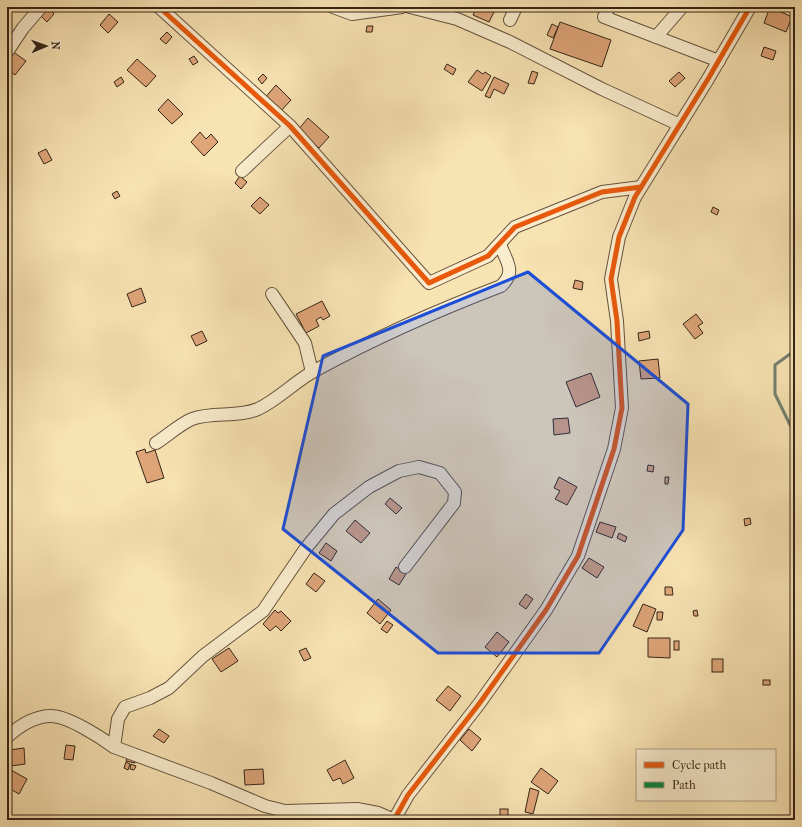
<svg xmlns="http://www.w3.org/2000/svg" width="802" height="827" font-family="'IM FELL French Canon',serif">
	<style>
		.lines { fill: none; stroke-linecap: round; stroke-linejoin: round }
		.stream { stroke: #738171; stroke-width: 3 }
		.building { fill: #dea579; stroke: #342517 }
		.street-casing { stroke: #65543e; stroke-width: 14 }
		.street { stroke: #faedce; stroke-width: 12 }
		.quiet { stroke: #00873e; stroke-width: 4; stroke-dasharray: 8 4; stroke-linecap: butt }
		.cycleway-casing { stroke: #faedce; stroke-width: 8 }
		.cycleway { stroke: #e8590c; stroke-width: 5 }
		.marked { fill: #1d4ed8; fill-opacity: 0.2; stroke: #1d4ed8; stroke-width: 3; stroke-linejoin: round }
	</style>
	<rect width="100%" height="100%" fill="#f8e3b3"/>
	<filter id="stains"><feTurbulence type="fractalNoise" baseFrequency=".005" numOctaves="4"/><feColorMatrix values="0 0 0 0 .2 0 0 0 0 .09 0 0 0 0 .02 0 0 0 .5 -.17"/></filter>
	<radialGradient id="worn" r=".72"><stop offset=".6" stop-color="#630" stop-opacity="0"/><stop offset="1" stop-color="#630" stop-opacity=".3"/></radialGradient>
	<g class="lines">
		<polyline class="stream" points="795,357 790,354 775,365 775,394 795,435"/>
	</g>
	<g class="building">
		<polygon points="44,7 48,7 54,14 47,22 38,13"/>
		<polygon points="469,7 499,7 498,11 495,10 489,22 473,15 475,11"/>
		<polygon points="770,7 792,17 786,32 764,23"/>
		<polygon points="109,14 118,22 108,33 100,25"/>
		<polygon points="560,22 611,40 602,67 550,49"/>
		<polygon points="552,24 558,27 553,38 547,35"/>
		<polygon points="367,26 373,26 372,32 366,32"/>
		<polygon points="167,32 172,37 166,44 160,39"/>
		<polygon points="764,47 776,51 773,60 761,56"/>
		<polygon points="12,51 26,61 15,75 7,69 7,57"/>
		<polygon points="194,56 198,62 193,65 189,59"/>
		<polygon points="137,59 156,76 146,87 127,70"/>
		<polygon points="447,64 456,69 453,75 444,69"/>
		<polygon points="477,70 483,74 485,72 491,76 482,91 468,82"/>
		<polygon points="532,71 538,73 534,84 528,83"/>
		<polygon points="679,72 685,78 675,87 669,81"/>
		<polygon points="263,74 267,78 262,84 258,79"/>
		<polygon points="121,77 124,82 117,87 114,82"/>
		<polygon points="494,77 509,84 504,94 494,89 490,98 485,96"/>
		<polygon points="276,85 291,100 279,113 264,99"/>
		<polygon points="168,99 183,114 172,124 158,110"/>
		<polygon points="308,118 329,137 319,148 298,130"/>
		<polygon points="200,132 206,139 211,134 218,142 204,156 191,142"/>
		<polygon points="46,149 52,160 44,164 38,153"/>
		<polygon points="240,176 247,182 241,189 235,183"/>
		<polygon points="117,191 120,196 115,199 112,194"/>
		<polygon points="260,197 269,205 260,214 251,206"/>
		<polygon points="713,207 719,210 717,215 711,212"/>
		<polygon points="575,280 583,282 582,290 573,288"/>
		<polygon points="141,288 146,302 132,307 127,294"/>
		<polygon points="322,301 330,316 323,320 321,317 316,320 319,326 306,333 296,314"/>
		<polygon points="696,314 703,323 698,326 703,333 695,339 683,324"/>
		<polygon points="202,331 207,341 196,346 191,336"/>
		<polygon points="649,331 650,338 639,341 638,333"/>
		<polygon points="658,359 660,378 641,379 639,361"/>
		<polygon points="591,373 600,397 576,407 566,382"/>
		<polygon points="568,418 570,433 554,435 553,419"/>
		<polygon points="145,449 146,453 155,450 164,478 147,483 136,452"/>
		<polygon points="648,465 654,466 653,472 647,471"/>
		<polygon points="559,477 577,487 567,505 555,499 560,491 554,488"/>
		<polygon points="665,477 669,477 668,484 665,484"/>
		<polygon points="390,498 402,508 396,514 385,504"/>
		<polygon points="750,518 751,524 745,526 744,519"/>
		<polygon points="355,520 370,533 361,543 346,531"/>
		<polygon points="600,522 616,527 612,538 596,532"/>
		<polygon points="619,533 627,537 625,542 617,538"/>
		<polygon points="326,543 337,551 331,561 319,553"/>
		<polygon points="589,558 604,567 597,578 582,568"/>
		<polygon points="396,567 406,574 399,585 389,579"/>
		<polygon points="314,573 325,581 316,592 306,584"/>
		<polygon points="665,587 672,587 673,595 665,595"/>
		<polygon points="526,594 533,599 526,609 519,604"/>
		<polygon points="378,599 391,610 380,624 367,613"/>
		<polygon points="643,604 656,609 647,632 633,626"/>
		<polygon points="275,610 278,613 281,611 291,621 281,631 276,626 270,631 263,624"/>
		<polygon points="697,610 698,616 694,616 693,611"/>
		<polygon points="657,612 663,612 662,620 657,620"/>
		<polygon points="387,621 393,625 387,633 381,629"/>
		<polygon points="497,632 509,642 497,657 485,647"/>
		<polygon points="648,638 670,638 670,658 648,657"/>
		<rect x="674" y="641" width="5" height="9"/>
		<polygon points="229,648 238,661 221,672 212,659"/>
		<polygon points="306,648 311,658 304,661 299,651"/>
		<rect x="712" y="659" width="11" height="13"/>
		<rect x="763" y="680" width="7" height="5"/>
		<polygon points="448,686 461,696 450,711 436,700"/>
		<polygon points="159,729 169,736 164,743 153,736"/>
		<polygon points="469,729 481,739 472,751 460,740"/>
		<polygon points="66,745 75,746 73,760 64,759"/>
		<polygon points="24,748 25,764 11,766 9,750"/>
		<polygon points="128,756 136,759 135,763 126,761"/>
		<polygon points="345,760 354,778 343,784 340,778 333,781 327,770"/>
		<polygon points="126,762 130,764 128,770 124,768"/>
		<polygon points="131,764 136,766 134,770 130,769"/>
		<polygon points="541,768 558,781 548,794 531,782"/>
		<polygon points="263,769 264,784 245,785 244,770"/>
		<polygon points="11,770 27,779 19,794 7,787 7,777"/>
		<polygon points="530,788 539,791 533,814 525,812"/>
		<rect x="500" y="809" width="8" height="10"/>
	</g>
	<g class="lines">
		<g class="street-casing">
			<g id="street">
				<polyline points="159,7 290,126 429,283 488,256 515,227 602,192 641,187"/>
				<polyline points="333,7 352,14 402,7"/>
				<polyline points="410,7 457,19 510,42 602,89 680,125"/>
				<polyline points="609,7 604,17 719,61"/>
				<polyline points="510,20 516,7"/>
				<polyline points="656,37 682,7"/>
				<polyline points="7,52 23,28 41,7"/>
				<polyline points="242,171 290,126"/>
				<polyline points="272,294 305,343 312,372"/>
				<path d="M156 443C167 436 180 424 192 419 213 411 237 418 258 409 279 399 295 381 316 370 375 338 438 310 501 286 517 271 506 262 500 244"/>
				<path d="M7 737C18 727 34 716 51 716 68 716 100 737 114 747L211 783 265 806 285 811 357 809 378 813 394 820"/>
				<polyline points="114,747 118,719 125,707 150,698 169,688 203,656 263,611 306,548 334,514 369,487 399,471 419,467 440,473 455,492 454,503 405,567"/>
				<polyline points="394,820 408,795 479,704 546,610 578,556 614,449 622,408 617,321 611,279 619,237 635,197 708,79 750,7"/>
			</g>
		</g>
		<use href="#street" class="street"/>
		<polyline class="quiet" points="795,385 793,389 795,402"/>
		<g class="cycleway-casing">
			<g id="cycleway">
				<polyline points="159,7 290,126 429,283 488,256 515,227 602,192 641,187"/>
				<polyline points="394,820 408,795 479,704 546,610 578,556 614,449 622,408 617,321 611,279 619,237 635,197 708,79 750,7"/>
			</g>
		</g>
		<use href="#cycleway" class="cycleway"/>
	</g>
	<path class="marked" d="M528 272 688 404 683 530 599 653H438L283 529 323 356Z"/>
	<rect width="802" height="827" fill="none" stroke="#f8e3b3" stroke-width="24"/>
	<rect x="8" y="8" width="786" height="811" fill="none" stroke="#342517" stroke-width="2"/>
	<rect x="12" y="12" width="778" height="803" fill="none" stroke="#342517"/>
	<rect x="636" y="749" width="140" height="52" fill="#faedce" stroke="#ab9d85"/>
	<rect x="644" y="762" width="20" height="6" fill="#e8590c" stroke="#ab9d85"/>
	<text x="672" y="769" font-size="12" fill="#342517">Cycle path</text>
	<rect x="644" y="782" width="20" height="6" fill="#00873e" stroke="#ab9d85"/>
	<text x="672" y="789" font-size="12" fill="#342517">Path</text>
	<g transform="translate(46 46) rotate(88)" stroke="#faedce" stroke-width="3" paint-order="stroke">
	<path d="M0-3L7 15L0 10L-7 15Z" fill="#342517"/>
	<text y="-6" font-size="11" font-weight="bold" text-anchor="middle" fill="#342517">N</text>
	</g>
	<rect width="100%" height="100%" filter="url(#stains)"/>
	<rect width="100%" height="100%" fill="url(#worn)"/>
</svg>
